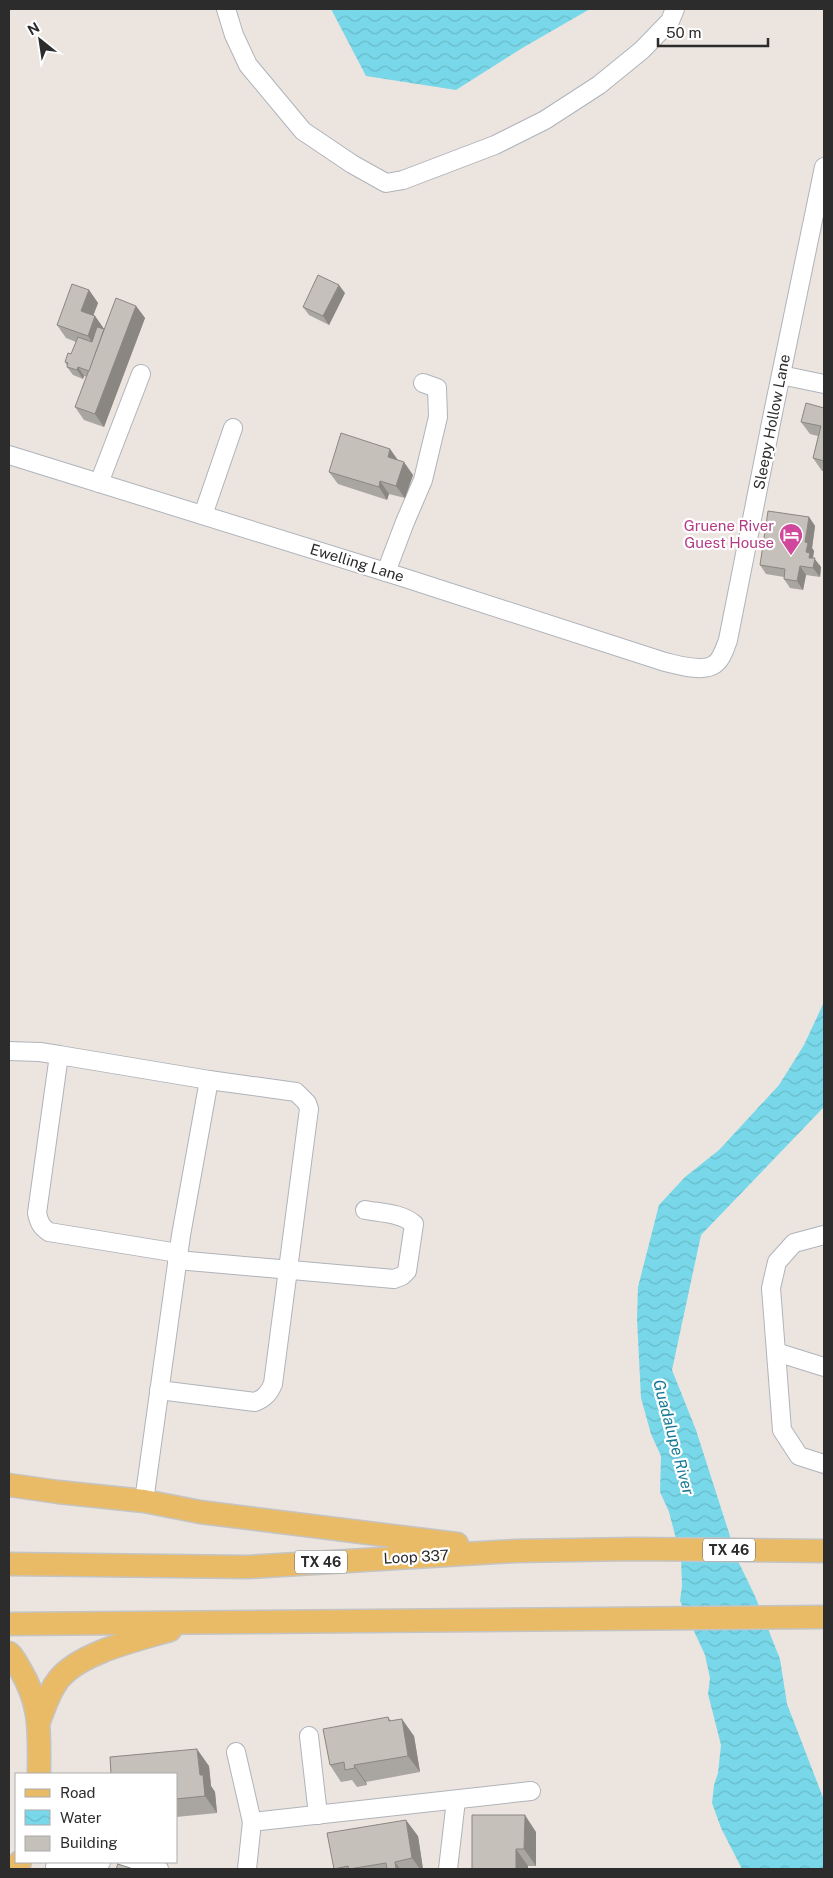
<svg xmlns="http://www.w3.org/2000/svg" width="833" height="1878" font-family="'Public Sans',sans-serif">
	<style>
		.water { fill: url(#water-waves) }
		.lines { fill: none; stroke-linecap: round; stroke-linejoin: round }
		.minor-casing { stroke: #afb3bb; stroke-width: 20 }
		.major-casing { stroke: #c4c4c4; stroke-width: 25 }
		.minor { stroke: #fff; stroke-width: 18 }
		.major { stroke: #eabb67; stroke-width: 22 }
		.wall { fill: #a9a5a0 }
		.shaded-wall { fill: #8a8682 }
		.building { fill: #c5c0ba; stroke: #8a8682 }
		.labels { text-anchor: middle; stroke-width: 4.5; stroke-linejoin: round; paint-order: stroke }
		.shield { fill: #fff; stroke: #6b6b6b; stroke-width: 1 }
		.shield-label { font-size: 14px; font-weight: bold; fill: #2c2c2c }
		.street-label { font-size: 15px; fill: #2c2c2c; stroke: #fff }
		.hotel-label { font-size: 15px; fill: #b23c85; stroke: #fff; text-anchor: end }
		.water-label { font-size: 16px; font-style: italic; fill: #157997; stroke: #fff }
	</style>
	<defs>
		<pattern id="water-waves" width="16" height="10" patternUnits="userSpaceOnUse" patternTransform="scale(1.25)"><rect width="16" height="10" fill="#78d8e9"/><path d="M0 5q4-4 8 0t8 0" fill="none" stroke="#68bac8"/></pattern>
	</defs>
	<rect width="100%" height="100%" fill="#ece5df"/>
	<g class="water">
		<polygon points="331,9 590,9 524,47 456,90 366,76"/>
		<polygon points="824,1002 824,1107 701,1235 672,1370 696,1430 738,1561 755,1596 780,1659 787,1704 824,1800 824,1869 742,1869 721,1828 712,1803 714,1785 718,1773 721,1745 708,1694 710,1678 705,1655 680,1601 682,1586 681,1558 669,1512 660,1492 661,1456 651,1434 641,1398 637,1319 638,1287 659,1205 685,1177 719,1150 779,1085 804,1045"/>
	</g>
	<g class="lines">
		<g class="minor-casing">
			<g id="minor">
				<polyline points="226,9 234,35 248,65 303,131 352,164 386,183 403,180 495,145 545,120 599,85 642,50 670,21 675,9"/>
				<polyline points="781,375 824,384"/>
				<path d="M9 455 405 578 665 662C678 665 703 673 715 664 722 659 725 648 728 640L773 413 824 167"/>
				<polyline points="99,483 141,374"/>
				<polyline points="203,515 233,428"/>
				<polyline points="386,572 405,522 423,480 438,417 437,388 423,383"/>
				<polyline points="9,1051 40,1052 59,1055"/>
				<polyline points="824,1235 794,1243 777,1262 771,1288 782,1430 799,1456 824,1464"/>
				<path d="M178 1253 49 1232C41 1227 39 1222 37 1213L59 1055 209 1080"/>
				<path d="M177 1260 394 1279 402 1276 407 1271 414 1224C401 1213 382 1213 365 1210"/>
				<polyline points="776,1352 824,1367"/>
				<path d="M144 1501C156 1413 168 1324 181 1235L209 1080 296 1092 307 1103 309 1109 273 1384C269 1393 265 1398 255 1402L159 1390"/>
				<polyline points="309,1736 318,1815"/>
				<polyline points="236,1752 252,1822"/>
				<polyline points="127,1862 159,1869"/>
				<path d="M55 1867C69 1861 85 1867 101 1862"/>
				<polyline points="247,1869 252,1822 531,1791"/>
				<polyline points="448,1869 456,1800"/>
			</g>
		</g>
		<g class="major-casing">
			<g id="major">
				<polyline points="9,1485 58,1492 144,1501 200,1512 457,1544"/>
				<polyline points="9,1564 248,1567 515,1551 633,1549 824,1551"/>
				<polyline points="9,1624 824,1617"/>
				<path d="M9 1653C14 1657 16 1663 20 1669 42 1706 39 1733 39 1774"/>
				<path d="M39 1721C45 1707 49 1691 59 1679 81 1652 137 1640 170 1630"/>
				<polyline points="13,1869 20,1862"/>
			</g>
		</g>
		<use href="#minor" class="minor"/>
		<use href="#major" class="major"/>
	</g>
	<g class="wall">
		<polygon points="89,290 98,303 93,316 95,316 104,329 136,306 145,318 104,427 84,420 75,407 87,377 84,376 83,379 73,375 67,367 67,366 65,362 71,354 76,342 66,338 57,325"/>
		<polygon points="345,293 329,325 309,315 303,307"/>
		<polygon points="824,408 824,471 822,471 813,458 818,436 810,434 801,422"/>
		<polygon points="390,449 398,460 413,475 405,498 389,494 387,500 338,484 329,472"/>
		<polygon points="809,517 815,526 812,548 814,551 813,557 821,567 820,577 806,575 803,590 790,588 784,579 784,577 766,574 760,565"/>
		<polygon points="388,1717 391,1721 414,1736 420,1772 366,1782 367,1785 357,1787 352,1780 341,1782 330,1765"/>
		<polygon points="209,1766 211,1786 215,1792 217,1813 176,1817 176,1774"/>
		<polygon points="536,1832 536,1866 528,1866 528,1869 472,1869"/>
		<polygon points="418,1836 423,1869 334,1869"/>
	</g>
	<g class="shaded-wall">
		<polygon points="339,285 345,293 329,325 323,316"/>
		<polygon points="89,290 98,303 90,324 81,311"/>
		<polygon points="136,306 145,318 104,427 95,414"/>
		<polygon points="95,316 104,329 96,349 88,336"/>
		<polygon points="78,367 84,376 83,379 77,370"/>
		<polygon points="390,449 399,462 388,457"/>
		<polygon points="404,462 413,475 405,498 396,486"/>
		<polygon points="380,481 389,494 387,500 379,487"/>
		<polygon points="809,517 815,526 812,548 814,551 813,557 821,567 820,577 813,568 806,552 805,542"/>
		<polygon points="800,566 806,575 803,590 797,581"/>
		<polygon points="402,1719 414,1736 420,1772 408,1756"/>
		<polygon points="197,1749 209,1766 211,1786 215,1792 217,1813 205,1796 200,1775"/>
		<polygon points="354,1765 366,1782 367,1785 355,1768"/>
		<polygon points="525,1815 536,1832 536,1866 524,1849"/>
		<polygon points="406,1820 418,1836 423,1869 420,1869 412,1858"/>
		<polygon points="516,1849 528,1866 528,1869 516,1869"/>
		<polygon points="395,1862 400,1869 397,1869"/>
	</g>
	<g class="building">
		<polygon points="318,275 339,285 323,316 303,307"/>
		<polygon points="72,284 89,290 81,311 95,316 88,336 57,325"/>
		<polygon points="116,298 136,306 95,414 75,407"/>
		<polygon points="97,327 104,329 89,371 78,367 77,370 67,367 68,363 65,362 68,353 71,354 78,337 92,342"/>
		<polygon points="806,403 824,408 824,461 813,458 821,426 801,422"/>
		<polygon points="341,433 390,449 388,457 404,462 396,486 380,481 379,487 329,472"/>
		<polygon points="768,511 809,517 805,542 808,543 806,552 810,553 809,558 815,558 813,568 800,566 797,581 784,579 785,569 760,565"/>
		<polygon points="388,1717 389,1721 402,1719 408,1756 354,1765 355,1768 345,1770 344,1762 330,1765 323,1729"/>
		<polygon points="197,1749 200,1775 203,1775 205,1796 176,1799 176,1774 111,1774 110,1757"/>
		<polygon points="472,1815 525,1815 524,1849 516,1849 516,1869 472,1869"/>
		<polygon points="406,1820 412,1858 395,1862 396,1869 387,1869 386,1863 349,1869 348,1866 334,1869 327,1833"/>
		<polygon points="118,1864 133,1869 116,1869"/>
	</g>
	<defs>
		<g id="hotel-pin" transform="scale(1.25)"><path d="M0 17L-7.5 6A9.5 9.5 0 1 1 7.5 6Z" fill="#d1479c" stroke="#fff"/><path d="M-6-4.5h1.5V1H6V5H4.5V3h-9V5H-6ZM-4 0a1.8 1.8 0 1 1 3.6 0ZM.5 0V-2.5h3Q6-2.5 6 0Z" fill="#fff"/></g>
	</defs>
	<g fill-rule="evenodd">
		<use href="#hotel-pin" x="791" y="535"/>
	</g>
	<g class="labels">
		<g class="shield">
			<rect x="703" y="1538.5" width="52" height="23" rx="4"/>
			<rect x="295" y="1550.5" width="52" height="23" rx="4"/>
		</g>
		<g class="shield-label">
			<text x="729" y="1555">TX 46</text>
			<text x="321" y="1567">TX 46</text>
		</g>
		<g class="street-label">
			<text transform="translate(772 422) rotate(-79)" y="5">Sleepy Hollow Lane</text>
			<text transform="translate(357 563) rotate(17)" y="5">Ewelling Lane</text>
			<text transform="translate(416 1557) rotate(-3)" y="5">Loop 337</text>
		</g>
		<g class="hotel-label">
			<text x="774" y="531">Gruene River<tspan x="774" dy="17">Guest House</tspan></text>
		</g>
		<g class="water-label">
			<text transform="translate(674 1437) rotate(75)" y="6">Guadalupe River</text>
		</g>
	</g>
	<rect width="833" height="1878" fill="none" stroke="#2c2c2c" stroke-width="20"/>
	<rect x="15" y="1773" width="162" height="90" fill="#ffffff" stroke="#ababab"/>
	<rect x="25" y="1789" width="25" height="8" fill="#eabb67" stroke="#ababab"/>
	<text x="60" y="1798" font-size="15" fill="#2c2c2c">Road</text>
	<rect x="25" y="1810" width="25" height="15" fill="url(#water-waves)" stroke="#ababab"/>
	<text x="60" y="1823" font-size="15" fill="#2c2c2c">Water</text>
	<rect x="25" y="1836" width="25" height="15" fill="#c5c0ba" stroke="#ababab"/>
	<text x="60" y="1848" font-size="15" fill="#2c2c2c">Building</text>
	<g transform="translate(40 40) rotate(330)" stroke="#ffffff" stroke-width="4" paint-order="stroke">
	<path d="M0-4L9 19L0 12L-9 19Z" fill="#2c2c2c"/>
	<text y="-8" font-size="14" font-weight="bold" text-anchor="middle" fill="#2c2c2c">N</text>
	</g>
	<path d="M658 38v8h110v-8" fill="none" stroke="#2c2c2c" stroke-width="2.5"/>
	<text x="666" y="38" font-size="15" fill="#2c2c2c" stroke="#ffffff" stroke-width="4" paint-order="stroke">50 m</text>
</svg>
